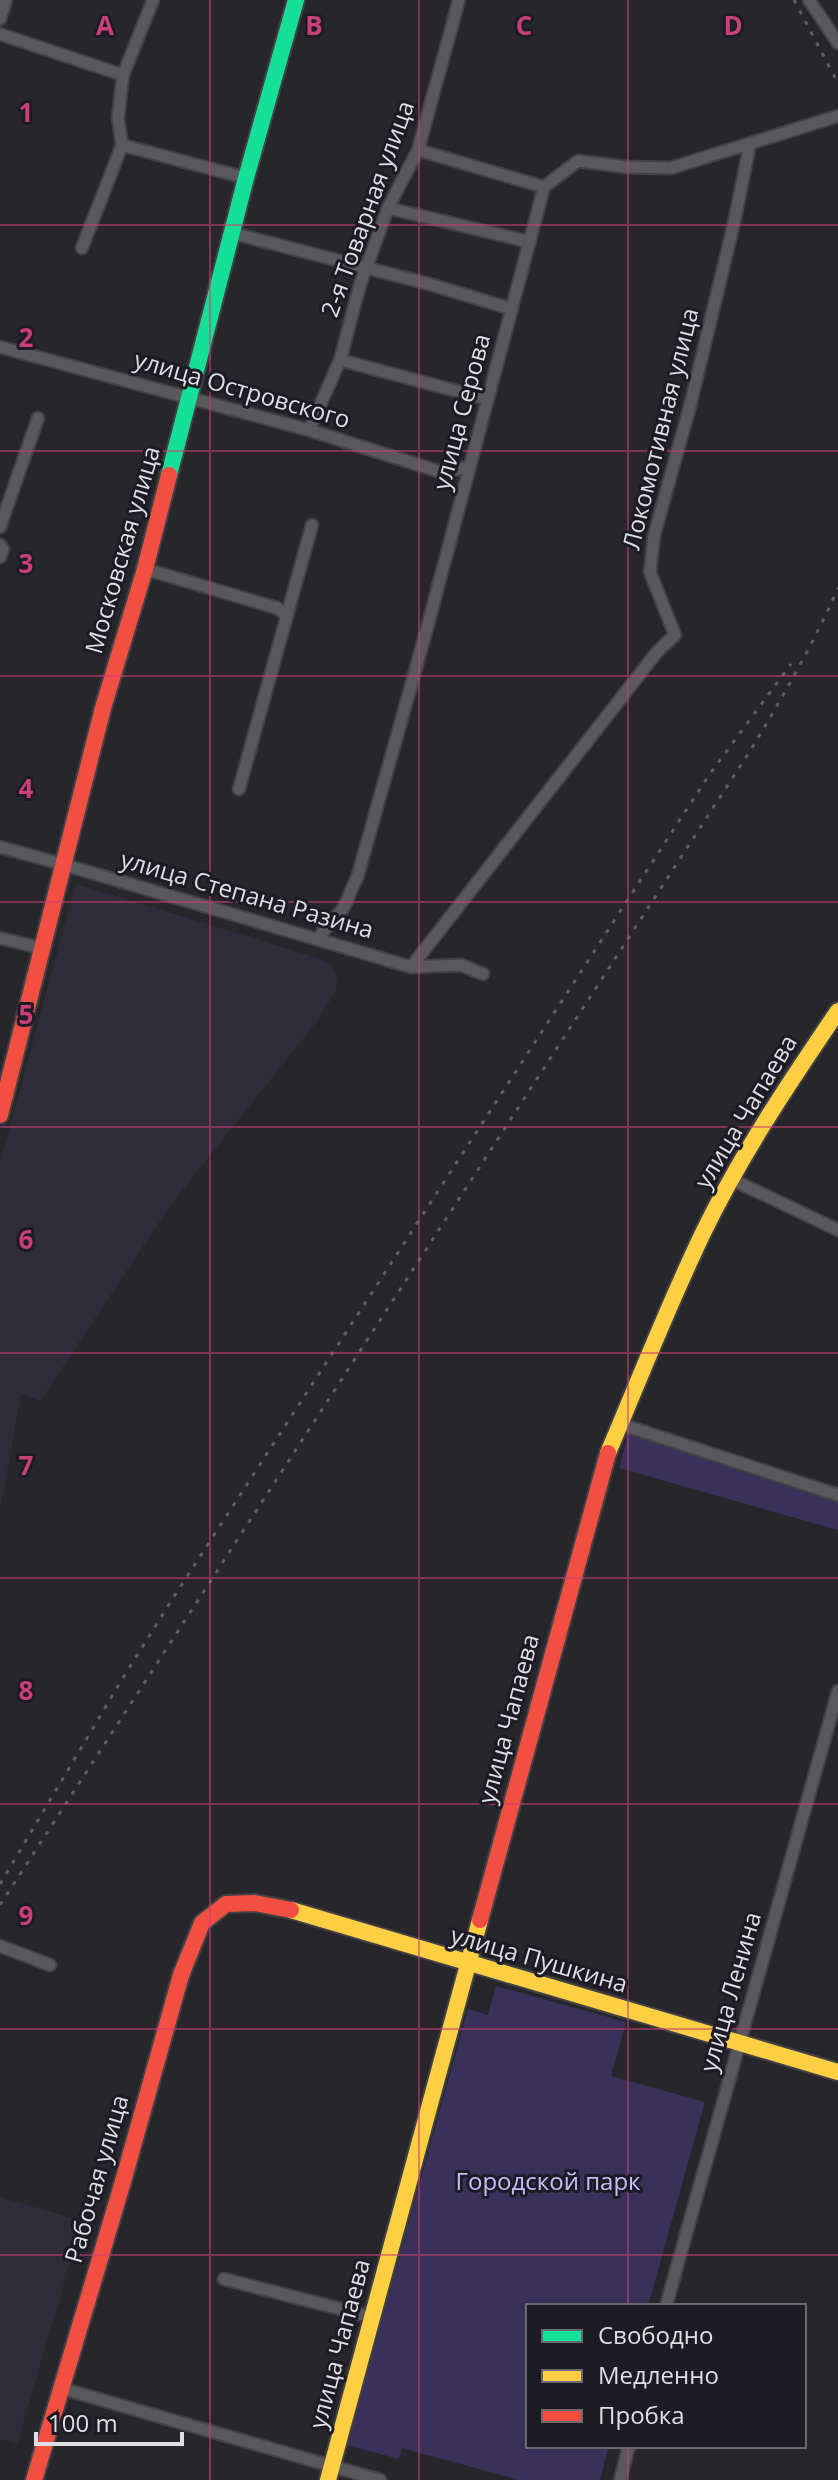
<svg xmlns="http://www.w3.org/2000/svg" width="838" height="2480" font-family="'Open Sans',sans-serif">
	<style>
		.built { fill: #2f2d3a }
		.green { fill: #393159 }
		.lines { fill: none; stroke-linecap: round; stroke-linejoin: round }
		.street-casing { stroke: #424246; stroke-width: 15 }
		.fast-casing { stroke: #424246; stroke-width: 20 }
		.slow-casing { stroke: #424246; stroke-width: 20 }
		.jam-casing { stroke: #424246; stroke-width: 20 }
		.street { stroke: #59595d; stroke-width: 11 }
		.fast { stroke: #16e098; stroke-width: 16 }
		.slow { stroke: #ffcf43; stroke-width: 16 }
		.jam { stroke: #f24e42; stroke-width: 16 }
		.rail { stroke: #5f5f62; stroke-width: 3; stroke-dasharray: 4 8; stroke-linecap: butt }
		.grid { fill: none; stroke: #c84076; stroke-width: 2; stroke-opacity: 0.55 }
		.labels { text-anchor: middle; stroke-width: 6; stroke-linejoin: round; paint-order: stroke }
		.street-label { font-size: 24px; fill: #dfdee4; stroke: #1d1b24 }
		.park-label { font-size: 24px; fill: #c6bbfe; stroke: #1d1b24 }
		.grid-label { font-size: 26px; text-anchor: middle; font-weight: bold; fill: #c84076; stroke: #1d1b24; stroke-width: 6; stroke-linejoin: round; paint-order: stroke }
	</style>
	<rect width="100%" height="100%" fill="#27272b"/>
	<g class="built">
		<polygon points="76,884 321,959 331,966 337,975 336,991 317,1021 169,1207 40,1401 21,1394 0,1510 0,1163"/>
		<polygon points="0,2197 82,2221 17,2444 0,2439"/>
	</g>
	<g class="green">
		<polygon points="629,1432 838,1502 838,1530 619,1468"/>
		<polygon points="496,1986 626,2022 611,2076 705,2102 648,2306 528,2306 528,2446 609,2446 600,2480 519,2480 402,2448 399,2459 347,2445 468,2009 488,2015"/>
	</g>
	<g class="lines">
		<g class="street-casing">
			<g id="street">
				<polyline points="809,0 838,43"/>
				<polyline points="0,19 6,0"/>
				<polyline points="0,34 123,75"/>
				<polyline points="122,145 246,178"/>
				<polyline points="418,150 544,187"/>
				<polyline points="388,208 530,242"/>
				<polyline points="232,233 429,284 512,309"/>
				<polyline points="82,248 122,145 118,118 123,75 153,0"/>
				<polyline points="0,347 309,430 441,472 470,467"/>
				<polyline points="340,360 487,399"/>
				<polyline points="309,430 340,360 360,285 388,208 418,150 459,0"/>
				<polyline points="0,527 38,418"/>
				<polyline points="0,545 3,549 0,557"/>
				<polyline points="145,569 277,608 287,616"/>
				<polyline points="239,789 312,525"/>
				<polyline points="0,847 65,865 411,967 461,965 483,974"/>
				<polyline points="0,938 41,948"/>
				<polyline points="318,938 344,907 358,875 426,632 544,187 578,161 626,167 671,168 838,116"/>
				<polyline points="411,967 657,652 675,635 650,572 654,536 690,406 734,223 750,144"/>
				<polyline points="731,1179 838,1230"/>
				<polyline points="620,1424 838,1495"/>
				<polyline points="0,1946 50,1965"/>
				<polyline points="224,2279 372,2317"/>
				<polyline points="666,2306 838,1691"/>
				<polyline points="60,2388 380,2480"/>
				<polyline points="620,2480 629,2446"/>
			</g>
		</g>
		<g class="fast-casing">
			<polyline id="fast" points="169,475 246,178 296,0"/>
		</g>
		<g class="slow-casing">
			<g id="slow">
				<path d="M608 1453C639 1380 668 1306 702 1235 740 1156 789 1083 838 1011"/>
				<polyline points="291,1910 838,2072"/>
				<polyline points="328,2480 480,1920"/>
			</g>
		</g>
		<g class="jam-casing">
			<g id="jam">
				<polyline points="0,1115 103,708 145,569 169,475"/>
				<polyline points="480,1920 608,1453"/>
				<polyline points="34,2480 122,2185 181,1975 202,1923 226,1904 255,1903 291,1910"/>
			</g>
		</g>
		<use href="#street" class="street"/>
		<use href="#fast" class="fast"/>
		<use href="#slow" class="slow"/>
		<use href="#jam" class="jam"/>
		<g class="rail">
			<polyline points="794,0 838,83"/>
			<polyline points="0,1884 121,1681 173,1598 709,775 791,664"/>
			<path d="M0 1905 750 751C782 698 813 645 838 588"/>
		</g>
	</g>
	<path class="grid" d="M210 0V2480M419 0V2480M628 0V2306M0 225H838M0 451H838M0 676H838M0 902H838M0 1127H838M0 1353H838M0 1578H838M0 1804H838M0 2029H838M0 2255H838M628 2446V2480"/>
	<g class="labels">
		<g class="street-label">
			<text transform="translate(368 209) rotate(-70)" y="8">2-я Товарная улица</text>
			<text transform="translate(242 390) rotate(16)" y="8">улица Островского</text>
			<text transform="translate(462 412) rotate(-75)" y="8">улица Серова</text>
			<text transform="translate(661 429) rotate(-76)" y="8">Локомотивная улица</text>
			<text transform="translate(123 550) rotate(-74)" y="8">Московская улица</text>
			<text transform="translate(247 895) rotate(16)" y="8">улица Степана Разина</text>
			<text transform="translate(746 1112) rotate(-59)" y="8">улица Чапаева</text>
			<text transform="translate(509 1719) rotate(-75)" y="8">улица Чапаева</text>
			<text transform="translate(539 1960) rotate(16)" y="8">улица Пушкина</text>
			<text transform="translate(731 1992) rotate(-74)" y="8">улица Ленина</text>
			<text transform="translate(97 2179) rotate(-74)" y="8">Рабочая улица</text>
			<text transform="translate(340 2344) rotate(-75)" y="8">улица Чапаева</text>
		</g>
		<g class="park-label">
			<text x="548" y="2190">Городской парк</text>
		</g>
	</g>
	<g class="grid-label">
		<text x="105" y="35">A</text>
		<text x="314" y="35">B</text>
		<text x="524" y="35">C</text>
		<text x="733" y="35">D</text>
		<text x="26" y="122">1</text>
		<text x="26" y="347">2</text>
		<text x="26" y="573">3</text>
		<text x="26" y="798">4</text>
		<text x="26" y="1024">5</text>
		<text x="26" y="1249">6</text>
		<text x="26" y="1475">7</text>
		<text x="26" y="1700">8</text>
		<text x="26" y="1925">9</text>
	</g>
	<rect x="526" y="2304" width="280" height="144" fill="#1d1b24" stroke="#6b6971" stroke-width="2"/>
	<rect x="542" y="2330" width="40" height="12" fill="#16e098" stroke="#6b6971" stroke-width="2"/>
	<text x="598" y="2344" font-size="24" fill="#dfdee4">Свободно</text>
	<rect x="542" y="2370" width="40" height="12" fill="#ffcf43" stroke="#6b6971" stroke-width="2"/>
	<text x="598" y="2384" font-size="24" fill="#dfdee4">Медленно</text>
	<rect x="542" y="2410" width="40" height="12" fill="#f24e42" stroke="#6b6971" stroke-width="2"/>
	<text x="598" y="2424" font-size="24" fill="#dfdee4">Пробка</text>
	<path d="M36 2432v12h146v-12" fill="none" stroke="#dfdee4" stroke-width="4"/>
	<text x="48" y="2432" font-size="24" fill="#dfdee4" stroke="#1d1b24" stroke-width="6" paint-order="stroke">100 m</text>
</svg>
